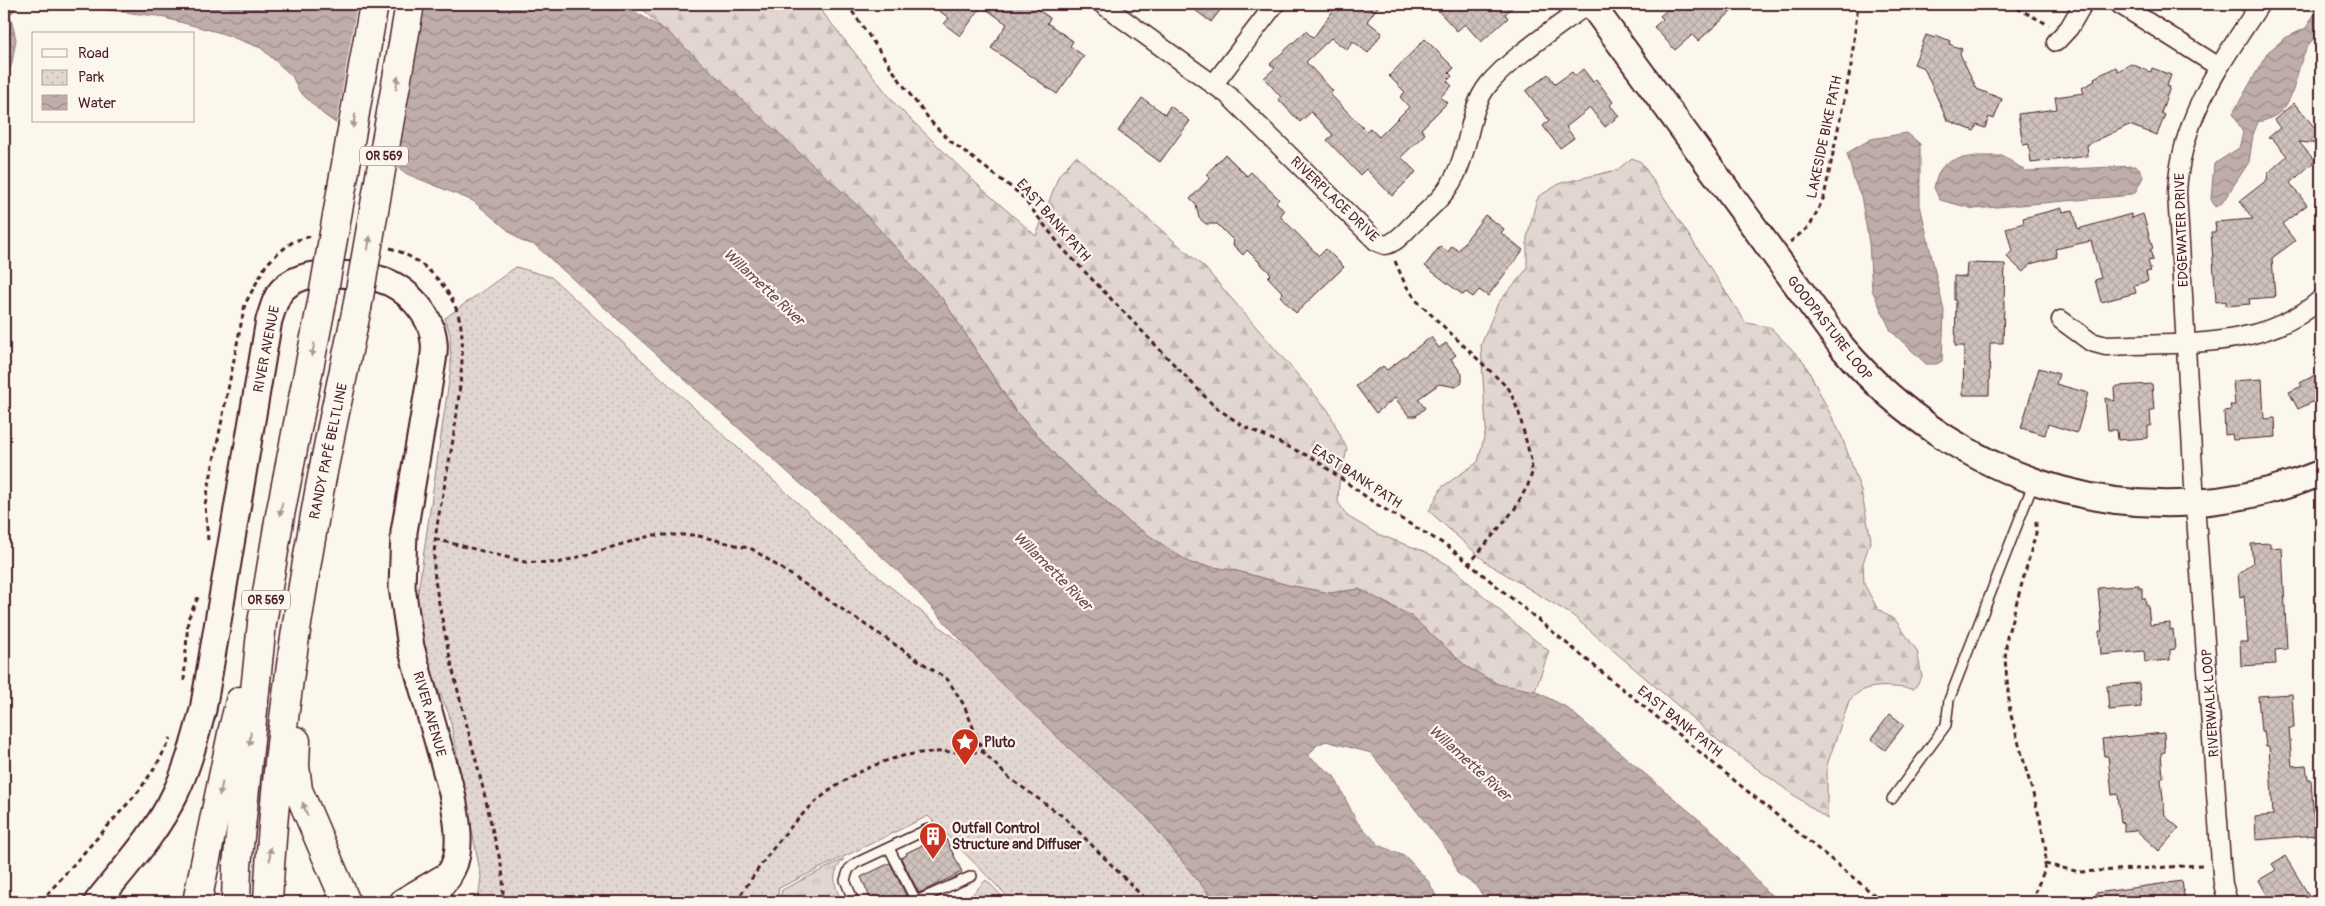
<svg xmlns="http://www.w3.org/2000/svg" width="2325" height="906" font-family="Pangolin,sans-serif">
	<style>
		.grass { fill: url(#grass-tufts); stroke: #967b7e }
		.forest { fill: url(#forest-firs); stroke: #967b7e }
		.park { fill: url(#park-dots); stroke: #967b7e }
		.water { fill: url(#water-waves); stroke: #907477 }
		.pier { fill: #fbf7ec }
		.building { fill: url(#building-cross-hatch); stroke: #4a1f2b }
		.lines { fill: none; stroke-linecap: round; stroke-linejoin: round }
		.lane-casing { stroke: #4a1f2b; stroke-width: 12 }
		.street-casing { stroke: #4a1f2b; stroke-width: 21 }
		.secondary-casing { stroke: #4a1f2b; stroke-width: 29 }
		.highway-casing { stroke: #4a1f2b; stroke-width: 31 }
		.path { stroke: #4a1f2b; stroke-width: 3; stroke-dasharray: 5 4; stroke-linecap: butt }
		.lane { stroke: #fbf7ec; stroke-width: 9 }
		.street { stroke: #fbf7ec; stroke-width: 18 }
		.secondary { stroke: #fbf7ec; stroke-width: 25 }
		.highway { stroke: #fbf7ec; stroke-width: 28 }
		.highway-bridge-casing { stroke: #4a1f2b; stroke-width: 31; stroke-linecap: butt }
		.highway-bridge { stroke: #fbf7ec; stroke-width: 28 }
		.oneway { fill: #ab9695 }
		.labels { text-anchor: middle; stroke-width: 4.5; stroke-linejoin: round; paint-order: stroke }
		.shield { fill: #fbf7ec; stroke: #7f6065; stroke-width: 1 }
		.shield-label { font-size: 12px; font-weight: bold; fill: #4a1f2b }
		.street-label { font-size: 14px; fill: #4a1f2b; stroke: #fbf7ec }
		.poi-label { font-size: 14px; font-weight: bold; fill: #4a1f2b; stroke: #fbf7ec; text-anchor: start }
		.water-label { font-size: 15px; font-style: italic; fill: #6d4a51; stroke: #fbf7ec }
	</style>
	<defs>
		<pattern id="grass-tufts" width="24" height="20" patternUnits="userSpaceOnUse" patternTransform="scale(1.25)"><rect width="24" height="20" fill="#e2d7d0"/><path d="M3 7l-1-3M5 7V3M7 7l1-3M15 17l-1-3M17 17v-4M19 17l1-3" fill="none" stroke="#c3b8b3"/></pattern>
		<pattern id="forest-firs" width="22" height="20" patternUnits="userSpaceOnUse" patternTransform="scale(1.25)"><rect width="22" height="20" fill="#e2d7d0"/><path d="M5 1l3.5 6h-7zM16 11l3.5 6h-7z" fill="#c3b8b3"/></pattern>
		<pattern id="park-dots" width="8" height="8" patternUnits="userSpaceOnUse" patternTransform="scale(1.25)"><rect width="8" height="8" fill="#e2d7d0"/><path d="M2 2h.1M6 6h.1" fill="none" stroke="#c3b8b3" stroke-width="1.8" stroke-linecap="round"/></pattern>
		<pattern id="water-waves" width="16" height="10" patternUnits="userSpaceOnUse" patternTransform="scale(1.25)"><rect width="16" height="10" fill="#bfadaa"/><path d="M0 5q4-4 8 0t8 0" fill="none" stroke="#9d8c8b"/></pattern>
		<pattern id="building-cross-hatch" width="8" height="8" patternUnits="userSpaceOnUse" patternTransform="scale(1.25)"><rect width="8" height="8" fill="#cfc2bc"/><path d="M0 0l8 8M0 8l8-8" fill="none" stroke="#b3a6a2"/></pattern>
	</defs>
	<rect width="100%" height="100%" fill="#fbf7ec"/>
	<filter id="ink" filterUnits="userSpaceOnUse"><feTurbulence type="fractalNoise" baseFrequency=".02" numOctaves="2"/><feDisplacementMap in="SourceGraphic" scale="10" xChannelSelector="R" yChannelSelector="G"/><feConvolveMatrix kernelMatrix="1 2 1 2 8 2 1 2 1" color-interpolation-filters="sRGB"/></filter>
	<g filter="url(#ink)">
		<g class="grass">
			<path d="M844 859C830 874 834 885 842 902H780L782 890Z"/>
			<polygon points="986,880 1008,902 966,902 966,901"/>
		</g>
		<g class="forest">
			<polygon points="638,4 816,4 896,105 980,187 1036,236 1059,175 1076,156 1205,268 1328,410 1347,449 1339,484 1338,502 1347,516 1377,534 1426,552 1450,566 1515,624 1549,651 1535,691 1498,685 1467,667 1411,616 1359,589 1330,593 1288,585 1237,571 1190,563 1129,522 1058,458 1015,410 942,298 669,33 659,26"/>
			<path d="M1632 158 1641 162 1746 323 1770 327 1804 362 1842 437 1861 491 1871 539 1863 563 1864 584 1877 608 1896 621 1917 651 1922 677 1914 689C1891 687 1865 681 1849 701L1827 765V819L1720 742 1572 615 1487 563 1429 511 1442 487 1478 462 1486 429 1481 345 1498 303 1527 269V238L1536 202 1539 196 1561 183 1617 170Z"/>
		</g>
		<polygon class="park" points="516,267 551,277 882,580 975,655 1066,745 1146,816 1215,902 1013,902 928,816 779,888 777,902 473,902 479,894 481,876 449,714 430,671 421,638 417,599 451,367 450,334 445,318"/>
		<g class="water">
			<polygon points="4,4 19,4 10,15 16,39 12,63 4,88"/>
			<polygon points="57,4 623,4 669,33 859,207 942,298 1015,411 1058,458 1129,522 1190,563 1237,571 1288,585 1330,593 1359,589 1411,616 1467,667 1498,684 1535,691 1566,707 1716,834 1767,892 1783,902 1488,902 1475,885 1457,873 1452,856 1371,753 1326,741 1317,745 1308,756 1334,776 1357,822 1379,845 1406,857 1429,882 1439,902 1215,902 1146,816 1066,745 989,671 902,575 535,245 521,241 473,201 407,174 323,114 299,91 292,76 261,48 221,33 157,16"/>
			<path d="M2313 4H2321V34C2317 37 2312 40 2309 44 2291 72 2301 114 2258 122L2253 135 2249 162 2222 203 2215 207 2211 199 2214 164 2239 148 2243 133 2233 113 2268 52 2285 38 2306 28 2315 13Z"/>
			<polygon points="1907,133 1920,144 1920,205 1944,311 1942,361 1937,364 1926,364 1891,331 1872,290 1869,243 1861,196 1854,180 1847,153 1871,139"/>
			<path d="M1976 156H2003L2026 171 2134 166 2139 168 2143 177 2135 193 2122 196 1974 209 1940 200 1934 188C1940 160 1949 160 1976 156Z"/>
		</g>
		<polygon class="pier" points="357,4 426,4 397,170 336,126"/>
		<g class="building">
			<polygon points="930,4 1030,4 1050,18 1047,23 1073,41 1070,46 1084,56 1057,94 991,48 1007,24 982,6 960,36 944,24 949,18"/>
			<polygon points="1187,4 1225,4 1211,22"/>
			<polygon points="1338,4 1380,4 1367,21 1382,33 1368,53 1353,41 1347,50 1331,38 1306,62 1333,91 1330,94 1366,131 1370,128 1379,137 1409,107 1400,97 1405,92 1389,76 1425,39 1454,68 1449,73 1452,76 1447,81 1452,86 1440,97 1447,103 1421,129 1425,134 1401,157 1416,172 1392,196 1366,169 1360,175 1327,140 1333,135 1311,112 1300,122 1278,99 1281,97 1264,78 1275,68 1270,64 1306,31 1313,38"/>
			<polygon points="1432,4 1516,4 1505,14 1508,18 1481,42 1465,24 1457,31"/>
			<polygon points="1674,4 1740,4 1698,41 1692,35 1675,50 1654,27 1663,19 1660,16"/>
			<polygon points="1926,35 1935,38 1936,35 1950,41 1949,44 1962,49 1960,54 1977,89 2002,99 1994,119 1989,117 1985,128 1977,125 1974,131 1947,120 1924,68 1914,64"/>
			<polygon points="2131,64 2151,72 2152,68 2171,75 2167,86 2170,87 2161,113 2165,115 2157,135 2129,125 2087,145 2088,156 2031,163 2029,144 2023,145 2018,114 2057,109 2055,97 2084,93 2082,88 2095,81 2094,78 2116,67 2118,71"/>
			<polygon points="1583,69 1593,82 1596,79 1613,102 1610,105 1619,116 1605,127 1590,108 1566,127 1574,138 1560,148 1543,126 1549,120 1526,91 1548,74 1555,84 1572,72 1575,76"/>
			<polygon points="1142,98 1165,114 1170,106 1190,121 1160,162 1118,131"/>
			<polygon points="2294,103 2321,135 2321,144 2299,142 2315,161 2290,183 2307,205 2282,224 2295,241 2272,258 2275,297 2249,299 2250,304 2226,306 2226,301 2216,302 2211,232 2216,232 2215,222 2253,219 2240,201 2267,180 2268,173 2287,156 2273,139 2268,138 2280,128 2274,120"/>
			<polygon points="1225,154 1247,176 1251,172 1279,199 1276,202 1284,211 1280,216 1319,256 1326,249 1344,267 1296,313 1280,296 1283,293 1268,277 1271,274 1247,250 1243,255 1233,245 1234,241 1217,224 1206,224 1199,218 1196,205 1190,199 1210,178 1206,175"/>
			<polygon points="2062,208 2063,212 2073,210 2078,229 2131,214 2132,218 2143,214 2153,249 2150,250 2153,260 2148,261 2151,271 2146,272 2148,281 2134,285 2136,293 2101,302 2095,280 2101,278 2091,241 2055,249 2057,257 2030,264 2023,272 2007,257 2012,251 2006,228 2024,223 2023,218"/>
			<polygon points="1485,215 1504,229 1501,233 1523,250 1488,296 1479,290 1473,297 1466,292 1463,295 1425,266 1440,246 1448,252 1452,246 1458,251"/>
			<polygon points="1967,263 2005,264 2003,343 1990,343 1989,395 1963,395 1964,346 1955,346 1956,300 1954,300 1954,276 1966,277"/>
			<polygon points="1431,337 1439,348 1446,343 1456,355 1451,359 1462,374 1462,382 1456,387 1439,384 1418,399 1425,408 1416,416 1409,416 1395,398 1376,413 1356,386 1383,366 1387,370"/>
			<polygon points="2039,368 2059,374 2056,384 2088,393 2077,433 2048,424 2045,435 2021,428"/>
			<polygon points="2321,372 2321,398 2298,409 2289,392 2302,386 2300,383"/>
			<polygon points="2262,379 2264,419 2275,418 2276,437 2233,440 2232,434 2225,435 2224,411 2231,410 2230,405 2235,405 2233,381"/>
			<polygon points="2152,384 2154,410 2150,410 2151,426 2148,426 2148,438 2118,440 2117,430 2108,430 2105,398 2115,401 2114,388 2118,386"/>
			<polygon points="2270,543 2270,548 2282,547 2287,649 2275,650 2276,664 2241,666 2240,642 2248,642 2244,596 2240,597 2238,574 2253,563 2251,544"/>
			<polygon points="2139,585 2139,588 2142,588 2142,598 2145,598 2146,605 2148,605 2150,625 2170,623 2170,630 2173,629 2175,649 2170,650 2170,660 2145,662 2144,651 2101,655 2099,631 2102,631 2098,588"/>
			<polygon points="2139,683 2141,707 2109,710 2107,686"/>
			<polygon points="2292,694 2294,728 2289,728 2292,766 2306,765 2308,780 2311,780 2315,835 2256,840 2255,817 2273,815 2269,746 2266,746 2264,731 2261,731 2258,696"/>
			<polygon points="1890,714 1904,725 1885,750 1871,739"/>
			<polygon points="2164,733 2165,752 2161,753 2163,777 2161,780 2165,816 2179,828 2159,851 2136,830 2124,831 2124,822 2121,823 2118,794 2112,795 2108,756 2104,756 2102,739"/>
			<polygon points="944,835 962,872 919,893 901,858 907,855 906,853"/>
			<polygon points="2285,856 2313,902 2271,902 2259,880 2276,870 2272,864"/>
			<polygon points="890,863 908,899 901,902 872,902 861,877"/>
			<polygon points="2182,881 2185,902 2097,902 2096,893"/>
		</g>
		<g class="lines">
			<g class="lane-casing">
				<g id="lane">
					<polyline points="1892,799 1946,725 1949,700 2034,482"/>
					<polyline points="889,848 916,901 972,876"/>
					<polyline points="854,902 845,880 849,869 856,863 928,829"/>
				</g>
			</g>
			<g class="street-casing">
				<g id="street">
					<path d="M1102 4 1228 95 1377 242 1385 245C1397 243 1406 230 1415 222 1433 206 1450 191 1459 167 1470 140 1470 108 1488 85 1511 57 1558 27 1588 4"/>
					<polyline points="2119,4 2219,67"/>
					<polyline points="2056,42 2069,28 2083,4"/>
					<polyline points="1213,85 1275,4"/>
					<path d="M2061 320 2091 342 2106 346C2178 342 2263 351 2321 299"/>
					<path d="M2228 902 2223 884 2221 863 2195 503 2177 192C2181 117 2220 65 2260 4"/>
				</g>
			</g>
			<g class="secondary-casing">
				<g id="secondary">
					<path d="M1591 4 1842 347C1962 488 2147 544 2321 473"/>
					<path d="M97 902C124 868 156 834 175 794 188 767 195 739 203 710L269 320C273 309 275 297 283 289 299 274 317 274 337 274 350 275 366 275 379 279 405 286 432 314 434 342 435 348 434 355 433 361L404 532 402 587 411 647 452 793C456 813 463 847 453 867 449 876 442 884 436 893"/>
				</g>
			</g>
			<g class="highway-casing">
				<g id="highway">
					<polyline points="296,741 295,766 298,790 346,902"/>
					<polyline points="197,902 233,729 240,701"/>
					<polyline points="236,902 237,866 262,623 280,515 322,302"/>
					<path d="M268 902C274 776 291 651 313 527 325 454 342 381 357 308"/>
					<polyline points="404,902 447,877"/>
				</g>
			</g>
			<g class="path">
				<polyline points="847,4 908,92 933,124 949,140 1020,194 1063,249 1215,407 1245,427 1313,458 1376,504 1449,547 1883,902"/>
				<polyline points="2009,4 2049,25"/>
				<polyline points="1790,242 1810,226 1824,197 1851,66 1858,4"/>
				<path d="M390 248C421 258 448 283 458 314 465 336 462 363 460 385 457 415 453 443 447 472 442 501 434 531 434 562 434 584 440 607 444 629 457 696 478 761 492 828 497 851 508 879 501 902"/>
				<polyline points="1395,261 1405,284 1417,301 1509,389 1519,413 1531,460 1532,473 1528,485 1514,510 1470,563"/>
				<polyline points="435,539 525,562 558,563 653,535 695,535 752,549 948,680 964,705 983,752"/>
				<polyline points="208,540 205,505 245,304 266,265 278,253 294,241 311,236"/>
				<polyline points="184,681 188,619 199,595"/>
				<polyline points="2045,864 2080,872 2203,865"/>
				<polyline points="42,902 50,891 138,792 156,766 171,738"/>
				<path d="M736 902C779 836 822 776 903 756 929 750 956 752 983 752L1008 777 1065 818 1148 902"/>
				<polyline points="2031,902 2044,871 2046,851 2040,819 2010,712 2005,659 2007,637 2036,533 2036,518"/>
			</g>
			<use href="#lane" class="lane"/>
			<use href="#street" class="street"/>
			<use href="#secondary" class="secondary"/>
			<use href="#highway" class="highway"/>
			<g class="highway-bridge-casing">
				<g id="highway-bridge">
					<polyline points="322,302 374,4"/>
					<polyline points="357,308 410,4"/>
				</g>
			</g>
			<use href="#highway-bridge" class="highway-bridge"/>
		</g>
		<defs><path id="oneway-solid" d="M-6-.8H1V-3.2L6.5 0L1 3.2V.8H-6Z" transform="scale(1.25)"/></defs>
		<g class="oneway">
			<use href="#oneway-solid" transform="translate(397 83) rotate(-80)"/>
			<use href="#oneway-solid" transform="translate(354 121) rotate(100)"/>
			<use href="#oneway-solid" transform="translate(369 243) rotate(-80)"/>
			<use href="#oneway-solid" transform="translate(313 350) rotate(101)"/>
			<use href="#oneway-solid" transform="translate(281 509) rotate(101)"/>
			<use href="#oneway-solid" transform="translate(250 739) rotate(96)"/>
			<use href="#oneway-solid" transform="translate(221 789) rotate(102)"/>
			<use href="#oneway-solid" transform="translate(305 809) rotate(-110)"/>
			<use href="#oneway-solid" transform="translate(270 854) rotate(-87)"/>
		</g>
	</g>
	<defs>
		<g id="sight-pin" transform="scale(1.4375)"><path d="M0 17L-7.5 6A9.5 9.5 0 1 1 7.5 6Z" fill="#c8321e" stroke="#fbf7ec"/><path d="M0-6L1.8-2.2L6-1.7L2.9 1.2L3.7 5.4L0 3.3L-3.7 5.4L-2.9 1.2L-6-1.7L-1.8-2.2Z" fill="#fff"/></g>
		<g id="building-pin" transform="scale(1.4375)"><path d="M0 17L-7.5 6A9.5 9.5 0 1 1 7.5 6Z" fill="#c8321e" stroke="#fbf7ec"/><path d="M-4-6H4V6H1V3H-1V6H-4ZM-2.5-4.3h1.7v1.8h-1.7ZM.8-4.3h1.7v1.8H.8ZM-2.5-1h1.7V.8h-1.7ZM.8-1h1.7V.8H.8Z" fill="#fff"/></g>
	</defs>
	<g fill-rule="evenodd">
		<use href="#sight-pin" x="965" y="742"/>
		<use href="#building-pin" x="933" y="836"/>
	</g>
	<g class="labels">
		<g class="shield">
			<rect x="360" y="146.5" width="48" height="19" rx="4"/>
			<rect x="242" y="590.5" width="48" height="19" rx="4"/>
		</g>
		<g class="shield-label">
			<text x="384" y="160">OR 569</text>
			<text x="266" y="604">OR 569</text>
		</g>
		<g class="street-label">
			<text transform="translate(1824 137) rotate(-78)" y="5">LAKESIDE BIKE PATH</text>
			<text transform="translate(1335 199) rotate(44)" y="5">RIVERPLACE DRIVE</text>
			<text transform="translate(1054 220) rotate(49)" y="5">EAST BANK PATH</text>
			<text transform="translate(2181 230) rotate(-92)" y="5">EDGEWATER DRIVE</text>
			<text transform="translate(1830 328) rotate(52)" y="5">GOODPASTURE LOOP</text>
			<text transform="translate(266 349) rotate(-79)" y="5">RIVER AVENUE</text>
			<text transform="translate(328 451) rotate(-78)" y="5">RANDY PAPÉ BELTLINE</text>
			<text transform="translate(1357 476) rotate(33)" y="5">EAST BANK PATH</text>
			<text transform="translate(2210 703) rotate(-94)" y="5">RIVERWALK LOOP</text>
			<text transform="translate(430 714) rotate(74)" y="5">RIVER AVENUE</text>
			<text transform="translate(1680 721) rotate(39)" y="5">EAST BANK PATH</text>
		</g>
		<g class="poi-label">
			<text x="984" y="747">Pluto</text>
			<text x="952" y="833">Outfall Control<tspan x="952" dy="16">Structure and Diffuser</tspan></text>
		</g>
		<g class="water-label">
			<text transform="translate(764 287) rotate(43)" y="5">Willamette River</text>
			<text transform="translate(1053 571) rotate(45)" y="5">Willamette River</text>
			<text transform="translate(1470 763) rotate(42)" y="5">Willamette River</text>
		</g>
	</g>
	<rect width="2325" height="906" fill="none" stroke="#fbf7ec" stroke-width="20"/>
	<rect x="10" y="10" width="2305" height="886" fill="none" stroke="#4a1f2b" stroke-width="2" filter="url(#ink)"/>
	<rect x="32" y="32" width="162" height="90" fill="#fbf7ec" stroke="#b4a19f"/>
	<rect x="42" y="49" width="25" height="8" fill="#fbf7ec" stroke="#b4a19f"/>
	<text x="78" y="58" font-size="15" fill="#4a1f2b">Road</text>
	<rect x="42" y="70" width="25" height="15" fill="url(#park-dots)" stroke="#b4a19f"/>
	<text x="78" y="82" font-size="15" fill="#4a1f2b">Park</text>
	<rect x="42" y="95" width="25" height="15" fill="url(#water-waves)" stroke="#b4a19f"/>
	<text x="78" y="108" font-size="15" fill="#4a1f2b">Water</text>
</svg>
